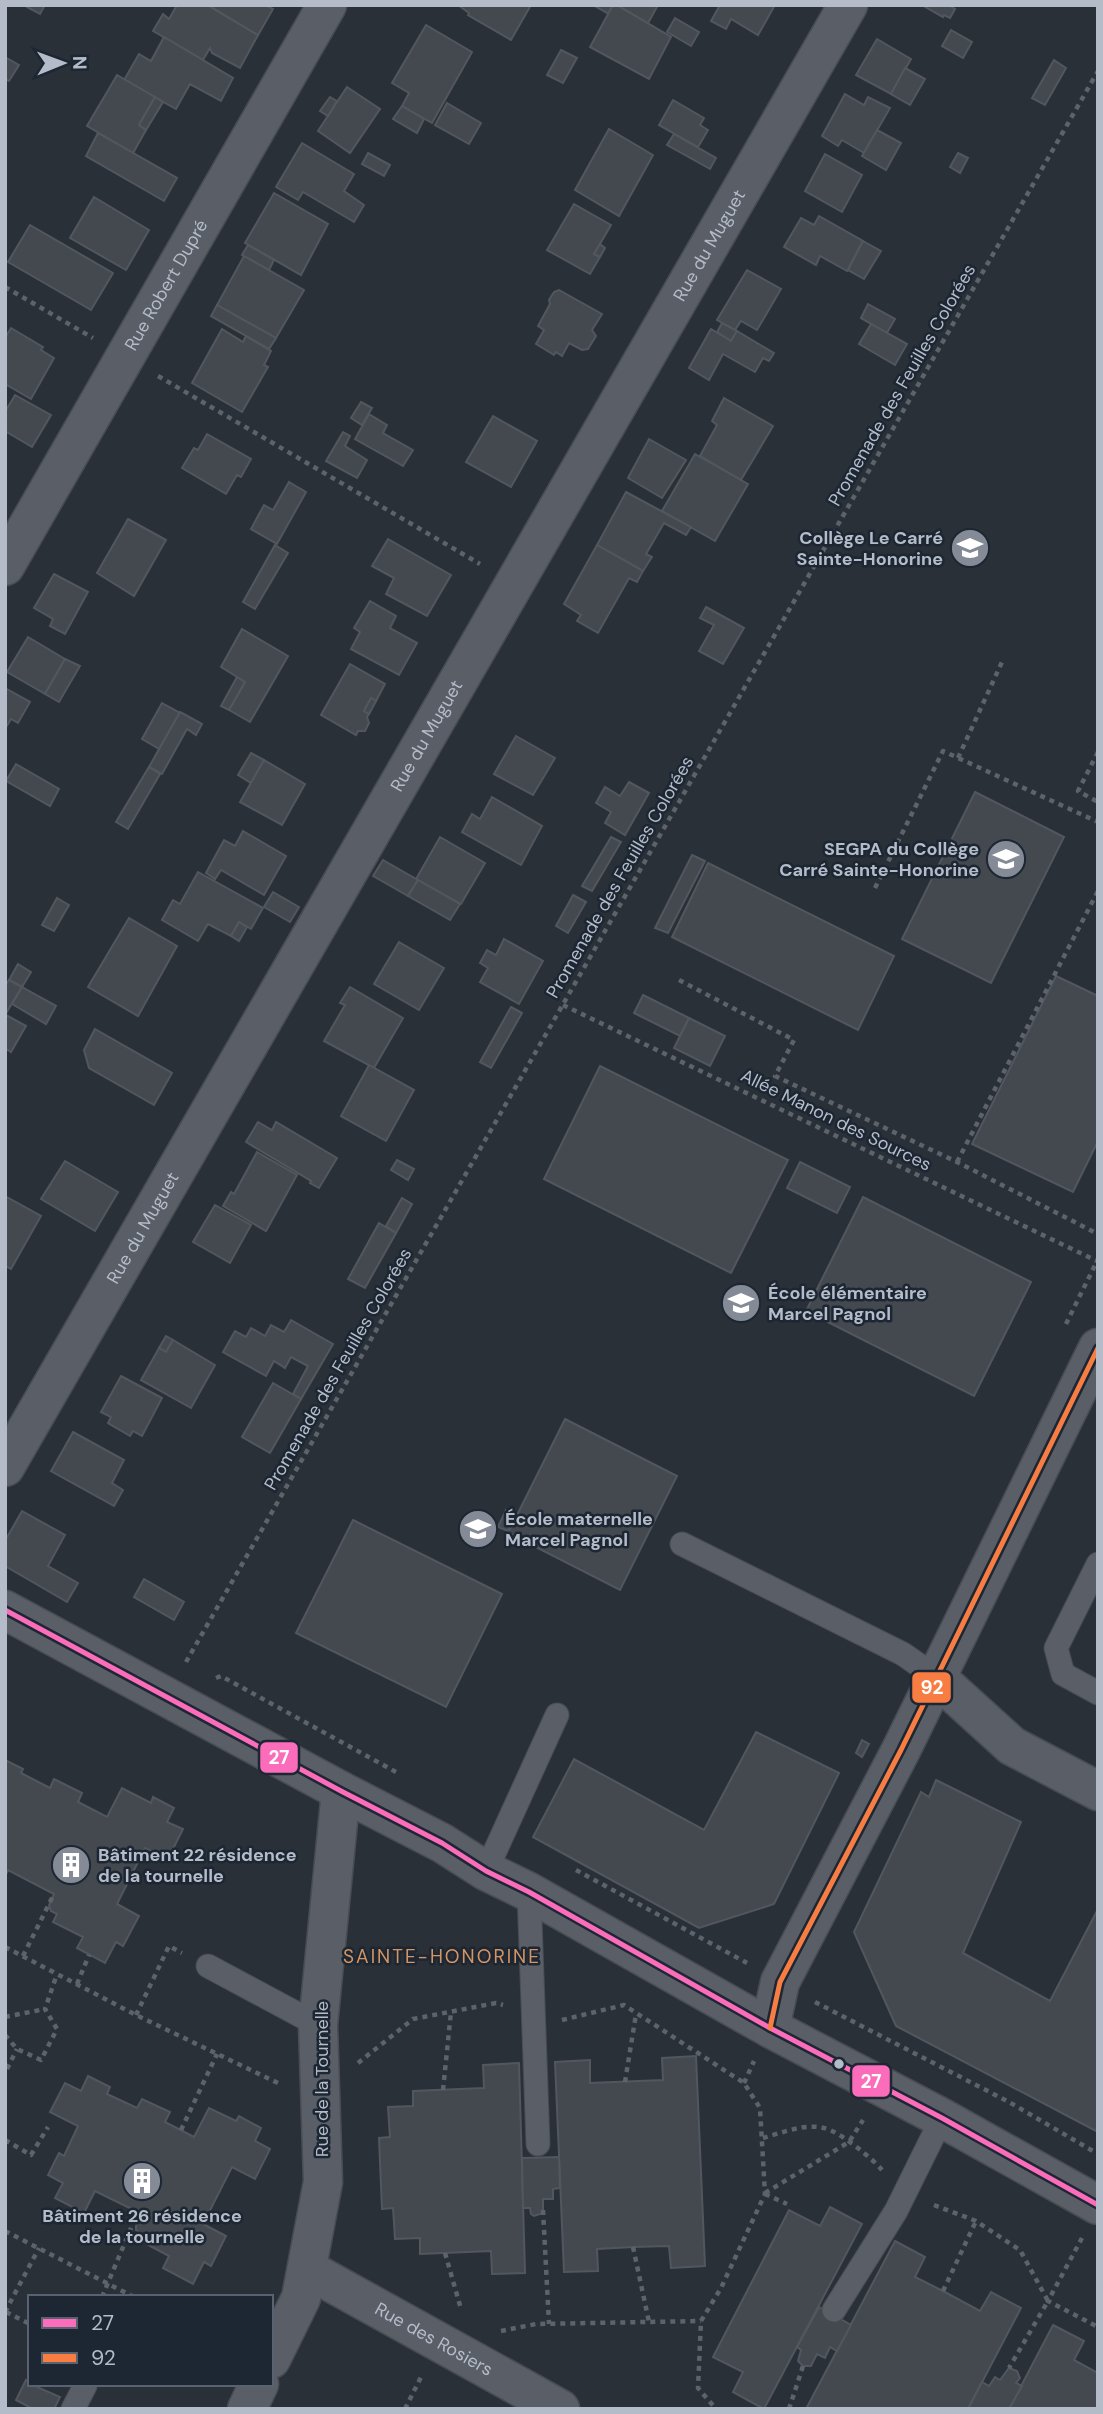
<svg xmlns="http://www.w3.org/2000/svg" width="1103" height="2414" font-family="'DM Sans',sans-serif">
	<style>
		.building { fill: #444950; stroke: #52575f; stroke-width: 2 }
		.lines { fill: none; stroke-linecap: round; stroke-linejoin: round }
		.service-casing { stroke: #484c53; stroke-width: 25 }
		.minor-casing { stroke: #484c53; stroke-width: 41 }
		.path { stroke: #5d636a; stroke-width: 4.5; stroke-dasharray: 5 5; stroke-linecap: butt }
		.service { stroke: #5a5e66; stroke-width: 23 }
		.minor { stroke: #5a5e66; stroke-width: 38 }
		.bus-1-casing { stroke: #1d2633; stroke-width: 10 }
		.bus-2-casing { stroke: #1d2633; stroke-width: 10 }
		.bus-1 { stroke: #fb6dba; stroke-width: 5 }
		.bus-2 { stroke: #f77d43; stroke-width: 5 }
		.bus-dot { fill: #b4bcc9; stroke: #1d2633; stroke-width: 2.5 }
		.labels { text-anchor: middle; stroke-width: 5; stroke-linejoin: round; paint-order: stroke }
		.street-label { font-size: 18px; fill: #b4bcc9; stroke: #1d2633 }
		.poi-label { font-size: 18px; font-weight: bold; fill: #b4bcc9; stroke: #1d2633; text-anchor: start }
		.neighbourhood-label { font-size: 19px; letter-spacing: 2px; fill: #d59563; stroke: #1d2633 }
		.line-badge { stroke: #1d2633; stroke-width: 2.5 }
		.badge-label { font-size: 19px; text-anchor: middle; font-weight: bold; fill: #fff }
	</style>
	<rect width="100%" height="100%" fill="#2a3038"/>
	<g class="building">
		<polygon points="28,5 45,5 40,14 27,7"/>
		<polygon points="177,5 207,5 258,35 240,68 212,53 210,48 203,60 153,31 163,14 169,19"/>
		<polygon points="208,5 265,5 273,9 258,35"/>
		<polygon points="458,5 531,5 511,40 468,15 469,13"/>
		<polygon points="593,5 613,5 609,14"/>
		<polygon points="613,5 617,5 671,37 649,79 590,47"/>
		<polygon points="617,5 658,5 648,23"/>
		<polygon points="720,5 775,5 758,35 731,19 726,29 711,21"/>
		<polygon points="922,5 949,5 955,9 950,18 944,15 943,17"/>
		<polygon points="675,18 699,32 691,46 667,32"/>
		<polygon points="426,25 472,52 432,123 402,106 409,93 392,83"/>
		<polygon points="951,30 972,42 963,58 942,46"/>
		<polygon points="164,37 233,78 221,101 190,84 176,109 124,80 139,54 151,61"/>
		<polygon points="877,39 911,59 891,94 856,75"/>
		<polygon points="561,50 577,58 563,83 547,75"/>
		<polygon points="5,57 19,65 9,81 5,79"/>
		<polygon points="1054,60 1066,68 1045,105 1032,98"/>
		<polygon points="905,68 925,79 910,105 891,94"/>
		<polygon points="117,75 155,97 139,125 146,130 133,153 87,126"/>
		<polygon points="347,87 380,109 350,153 318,131"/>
		<polygon points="845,94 864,105 868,97 890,108 864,153 842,140 838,146 822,136"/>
		<polygon points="155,97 163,102 146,130 139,125"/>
		<polygon points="330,97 337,101 328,116 320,111"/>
		<polygon points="673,100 704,118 700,125 708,130 698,147 659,125"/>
		<polygon points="447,103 481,123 469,144 435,125"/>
		<polygon points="402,106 424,119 417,133 393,119"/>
		<polygon points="609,129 653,155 619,216 575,190"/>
		<polygon points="877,130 901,143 886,170 862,156"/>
		<polygon points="98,133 177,178 164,201 86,156"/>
		<polygon points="674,134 716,158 710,169 667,145"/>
		<polygon points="302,143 354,174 344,191 364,205 354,222 303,192 298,200 276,187"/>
		<polygon points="368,153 390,165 384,176 362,164"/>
		<polygon points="958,153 968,158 960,173 950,167"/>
		<polygon points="825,154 862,175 842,212 805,191"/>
		<polygon points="274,193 328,224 301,275 245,243"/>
		<polygon points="94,197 149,230 126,270 70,238"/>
		<polygon points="574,204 611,225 594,254 600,257 590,274 547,250"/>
		<polygon points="819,216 863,241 847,271 820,256 816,265 784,247 801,218 814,225"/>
		<polygon points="30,225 113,273 91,310 8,262"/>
		<polygon points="863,241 881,251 864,279 848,270"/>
		<polygon points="600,244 605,248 600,257 594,254"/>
		<polygon points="248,245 274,260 269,270 242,255"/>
		<polygon points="244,256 304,290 276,338 217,305"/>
		<polygon points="747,270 781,289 757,330 741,321 735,330 717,320"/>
		<polygon points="559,290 602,314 592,330 596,336 588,349 582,350 569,343 562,356 556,352 554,355 536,344 544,330 538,326 550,304 549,300 554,292"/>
		<polygon points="868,304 895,319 887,333 861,318"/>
		<polygon points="217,305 276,338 269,349 211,316"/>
		<polygon points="722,323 737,331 731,341 717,332"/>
		<polygon points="871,324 907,344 895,365 859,344"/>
		<polygon points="11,328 43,347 41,350 54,358 31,399 5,384 5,338"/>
		<polygon points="222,329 243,342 246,336 271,351 264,365 268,367 242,412 192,383"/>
		<polygon points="711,329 731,341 737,331 774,353 769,361 763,358 755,372 723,354 709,380 689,368"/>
		<polygon points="15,395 51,415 32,447 5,431 5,412"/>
		<polygon points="724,398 773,426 741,480 700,456 717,425 712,421"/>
		<polygon points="361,402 372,408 362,425 351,418"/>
		<polygon points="369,414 387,425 383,433 413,450 403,466 355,439"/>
		<polygon points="493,416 537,441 511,487 466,462"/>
		<polygon points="343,432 350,436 345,446 367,460 357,478 326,461"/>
		<polygon points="207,434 251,459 241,477 237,475 226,494 182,468 194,448 198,450"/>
		<polygon points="649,439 686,460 662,498 628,478"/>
		<polygon points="695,454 748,484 715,541 662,511"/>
		<polygon points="289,482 306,492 277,544 251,529 264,505 273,510"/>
		<polygon points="626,492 691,527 686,535 664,523 646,554 652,557 643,571 597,545"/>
		<polygon points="128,519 166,540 134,596 97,573"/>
		<polygon points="388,539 451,575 427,616 386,594 394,578 372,566"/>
		<polygon points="275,545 288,553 255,609 243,602"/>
		<polygon points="597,545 643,571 637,582 629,578 598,633 577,621 581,615 564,604"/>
		<polygon points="54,574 88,592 65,634 50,626 53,619 34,608"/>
		<polygon points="370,601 396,616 390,628 417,643 399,675 351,649 360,632 354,628"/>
		<polygon points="706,607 744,628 723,664 699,651 714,625 700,618"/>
		<polygon points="242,629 288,656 250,722 229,710 245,682 221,667"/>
		<polygon points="28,637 65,659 45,694 7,672"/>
		<polygon points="65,659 80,666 59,702 45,694"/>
		<polygon points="350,664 385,684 376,701 371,698 364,711 369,714 367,717 369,723 365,731 358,731 356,735 321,715"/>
		<polygon points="237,677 245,682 229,710 221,706"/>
		<polygon points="5,688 30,702 18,723 11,719 5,729"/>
		<polygon points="371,698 376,701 369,714 364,711"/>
		<polygon points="162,703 180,713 159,749 142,739"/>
		<polygon points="180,712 202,724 196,735 187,729 162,774 149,767"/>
		<polygon points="516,736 555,758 533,795 494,774"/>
		<polygon points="251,753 264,760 251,783 238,775"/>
		<polygon points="264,760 305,784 282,825 240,802"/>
		<polygon points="16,764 59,789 50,806 6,781"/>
		<polygon points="149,767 160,774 128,829 116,822"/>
		<polygon points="629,782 649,793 625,835 605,823 611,812 596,803 605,787 620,796"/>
		<polygon points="975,792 1064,837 991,983 902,939"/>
		<polygon points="492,797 542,826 521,865 462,832 472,814 480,819"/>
		<polygon points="243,831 286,856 264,895 221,870 215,879 206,873 224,840 235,846"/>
		<polygon points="440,837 485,863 461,904 416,879"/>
		<polygon points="611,837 621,842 592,891 582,886"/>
		<polygon points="692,855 705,861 668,933 655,928"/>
		<polygon points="383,860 418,880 408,896 373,876"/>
		<polygon points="708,863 894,956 858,1030 672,937"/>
		<polygon points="198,872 263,908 251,929 239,922 231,936 208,924 198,941 162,920 173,900 180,904"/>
		<polygon points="418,880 460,904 450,920 408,896"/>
		<polygon points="273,892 299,907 290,922 264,907"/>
		<polygon points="573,895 586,902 568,933 556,926"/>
		<polygon points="57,898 69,905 54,931 42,925"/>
		<polygon points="129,918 177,946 138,1016 88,987"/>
		<polygon points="239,922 247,927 239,941 231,936"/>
		<polygon points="504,939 543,961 519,1004 480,982 488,968 480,963 487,950 496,955"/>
		<polygon points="399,942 444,968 419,1010 374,984"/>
		<polygon points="18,964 31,972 22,987 9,980"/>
		<polygon points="1056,976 1098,996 1098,1141 1073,1192 972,1144"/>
		<polygon points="9,980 22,987 5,1015 5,986"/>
		<polygon points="22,987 56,1006 46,1024 12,1004"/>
		<polygon points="350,987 403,1018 374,1068 324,1041 345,1005 340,1003"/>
		<polygon points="643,995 689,1018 680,1036 634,1013"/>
		<polygon points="511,1007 522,1013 491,1068 480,1062"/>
		<polygon points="6,1015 26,1026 11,1052 5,1048"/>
		<polygon points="689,1018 725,1036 710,1066 674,1048"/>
		<polygon points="95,1029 172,1073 154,1105 89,1068 84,1050"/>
		<polygon points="369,1065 414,1090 386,1141 341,1116"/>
		<polygon points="600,1066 788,1160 731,1273 544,1179"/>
		<polygon points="258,1122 272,1130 276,1122 337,1158 319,1188 310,1183 311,1181 246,1142"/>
		<polygon points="257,1152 297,1175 266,1231 223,1206 231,1192 234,1194"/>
		<polygon points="397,1160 414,1169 408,1180 391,1170"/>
		<polygon points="65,1161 118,1192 95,1231 41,1199"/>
		<polygon points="800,1162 850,1187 837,1213 787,1188"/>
		<polygon points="5,1196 41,1216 11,1269 5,1266"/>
		<polygon points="863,1197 1031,1282 974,1396 806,1311"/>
		<polygon points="402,1198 412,1204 396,1233 386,1226"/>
		<polygon points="215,1205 251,1225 230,1263 193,1242"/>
		<polygon points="379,1223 396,1233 365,1288 348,1279"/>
		<polygon points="291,1320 333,1344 301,1399 293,1394 308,1366 291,1357 285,1368 274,1361 266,1376 223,1352 235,1331 246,1337 251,1328 265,1336 271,1325 284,1332"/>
		<polygon points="166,1336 173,1340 166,1352 159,1348"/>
		<polygon points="173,1340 215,1365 191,1408 141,1380 159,1348 166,1352"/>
		<polygon points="121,1376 162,1398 142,1436 133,1431 130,1436 108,1423 111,1417 101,1412"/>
		<polygon points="273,1383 301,1399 270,1453 242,1437"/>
		<polygon points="565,1419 677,1476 620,1590 508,1533"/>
		<polygon points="73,1432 124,1460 112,1483 123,1490 114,1506 51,1471"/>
		<polygon points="506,1510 516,1516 508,1531 498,1527"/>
		<polygon points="22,1511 65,1535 48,1566 78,1583 67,1602 5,1566 5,1541"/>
		<polygon points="353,1520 502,1594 446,1707 296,1633"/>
		<polygon points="144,1579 184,1602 174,1620 134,1597"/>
		<polygon points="756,1732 839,1773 774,1904 699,1928 533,1837 574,1759 704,1830"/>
		<polygon points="862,1740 869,1744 862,1757 856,1753"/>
		<polygon points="5,1760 23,1769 21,1773 50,1788 54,1779 82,1793 78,1802 107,1817 122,1788 151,1803 153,1797 174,1808 167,1822 183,1829 168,1859 145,1848 117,1904 139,1916 123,1946 116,1942 105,1963 77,1948 83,1937 53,1922 57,1914 51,1911 49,1905 54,1894 8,1870 5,1876"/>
		<polygon points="936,1780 1021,1822 963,1953 1050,2001 1098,1909 1098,2132 896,2026 854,1932 921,1792 929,1797"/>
		<polygon points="696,2056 705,2266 671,2268 669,2246 633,2247 597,2249 598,2271 564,2272 555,2062 590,2060 590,2083 663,2080 662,2058"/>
		<polygon points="519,2063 525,2273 492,2274 491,2251 420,2254 420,2238 395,2239 393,2208 382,2209 379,2138 390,2137 388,2107 413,2106 413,2091 484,2088 483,2065"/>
		<polygon points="88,2076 110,2087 107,2094 137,2108 142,2099 170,2112 165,2122 194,2137 209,2108 236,2121 239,2116 261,2128 255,2141 270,2149 255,2179 232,2167 203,2224 226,2236 211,2266 204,2262 193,2284 163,2268 169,2256 141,2241 144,2235 136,2230 136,2226 142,2214 95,2191 84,2213 55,2198 63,2183 48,2175 59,2153 64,2156 78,2126 50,2112 65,2083 81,2091"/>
		<polygon points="559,2157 560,2188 553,2189 553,2199 543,2199 543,2213 534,2216 531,2214 530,2208 523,2208 522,2158"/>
		<polygon points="830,2207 862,2224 764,2409 733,2392 743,2372 713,2357 789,2210 820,2226"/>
		<polygon points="895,2241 925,2257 915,2277 943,2291 980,2311 991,2292 1021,2308 968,2409 806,2409"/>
		<polygon points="819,2307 851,2325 837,2351 830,2347 825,2358 817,2354 811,2366 803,2366 798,2361 801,2350 797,2347"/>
		<polygon points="1053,2325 1084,2341 1074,2360 1098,2373 1098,2409 1009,2409"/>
		<polygon points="1009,2368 1017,2371 1020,2378 1016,2383 1022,2386 1009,2409 968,2409 982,2382 989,2386 995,2377 1000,2380"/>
		<polygon points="26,2380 30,2384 60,2397 54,2409 33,2409 16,2400"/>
	</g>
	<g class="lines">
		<g class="service-casing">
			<g id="service">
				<polyline points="682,1544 903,1654 936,1677"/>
				<polyline points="1098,1564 1056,1648 1063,1674 1098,1693"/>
				<polyline points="486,1871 557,1715"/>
				<polyline points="529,1892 538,2144"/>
				<polyline points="208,1966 318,2025"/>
				<polyline points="834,2310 896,2211 942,2118"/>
				<polyline points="73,2409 85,2386"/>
			</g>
		</g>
		<g class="minor-casing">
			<g id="minor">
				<path id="s1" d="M5 566 327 5"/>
				<path id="s2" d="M5 1467 848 5"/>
				<polyline points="5,1610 341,1791 442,1843 486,1871 529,1892 770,2028 942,2118 1098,2205"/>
				<polyline points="936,1677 1012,1746 1098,1791"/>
				<polyline points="770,2028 780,1982 901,1750 1098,1348"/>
				<path id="s3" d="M307 2269 560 2409"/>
				<polyline points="271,2359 301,2298 323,2182 318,2025 341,1791"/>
				<polyline points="247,2409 259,2384"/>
			</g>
		</g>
		<g class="path">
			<polyline points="5,287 93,338"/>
			<polyline points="158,376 480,564"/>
			<polyline points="1098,752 1078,791 1098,802"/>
			<polyline points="958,758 1002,662"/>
			<polyline points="875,888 943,751 1098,822"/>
			<polyline points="679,980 794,1040 775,1076 957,1162 1098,1234"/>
			<polyline points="563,1005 1097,1261"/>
			<polyline points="957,1162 1098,891"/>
			<polyline points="1066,1324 1098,1259"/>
			<polyline points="186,1662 1098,71"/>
			<polyline points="216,1678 221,1676 396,1772"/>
			<polyline points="576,1870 747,1963"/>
			<polyline points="5,1947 136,2015 280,2084"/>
			<polyline points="23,1956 54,1894"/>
			<polyline points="77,1984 89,1955"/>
			<polyline points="815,2002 1009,2102 1098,2154"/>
			<polyline points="136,2015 169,1946 182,1953"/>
			<polyline points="5,2017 45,2009"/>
			<polyline points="562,2020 624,2005 744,2083 760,2108 765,2194 721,2288 701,2321 698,2388 716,2409"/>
			<polyline points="5,2035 17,2049 41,2060 57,2029 45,2009 57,1974"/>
			<polyline points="358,2063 413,2019 496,2003 503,2005"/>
			<polyline points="7,2069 17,2049"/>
			<polyline points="625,2082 636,2014"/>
			<polyline points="744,2083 754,2061"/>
			<polyline points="443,2090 451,2012"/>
			<polyline points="181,2130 217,2054"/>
			<path d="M763 2138C781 2133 805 2123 824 2128 839 2131 872 2158 882 2170"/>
			<polyline points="5,2140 31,2155 48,2127"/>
			<polyline points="765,2193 849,2142 863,2120"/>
			<polyline points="765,2194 787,2204"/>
			<polyline points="934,2205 976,2221 1020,2250 1048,2301 1009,2368"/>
			<polyline points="543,2210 549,2324"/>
			<polyline points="5,2231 134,2297"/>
			<polyline points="1082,2238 1048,2301 1098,2327"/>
			<polyline points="633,2247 649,2322"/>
			<polyline points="445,2253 461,2309"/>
			<polyline points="943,2291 976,2221"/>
			<polyline points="102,2297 134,2221"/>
			<polyline points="5,2312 39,2248"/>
			<polyline points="6,2312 30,2324"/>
			<polyline points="501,2331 536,2324 701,2321"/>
			<polyline points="405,2409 422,2375"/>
			<polyline points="789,2409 803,2366"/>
		</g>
		<use href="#service" class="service"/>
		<use href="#minor" class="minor"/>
		<g class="bus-1-casing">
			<polyline id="bus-1" points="5,1610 341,1791 442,1843 486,1871 529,1892 770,2028 942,2118 1098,2205"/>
		</g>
		<g class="bus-2-casing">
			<polyline id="bus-2" points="770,2028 780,1982 901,1750 1098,1348"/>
		</g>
		<use href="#bus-1" class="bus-1"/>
		<use href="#bus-2" class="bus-2"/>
	</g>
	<defs>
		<g id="school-disc" transform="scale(2.0125)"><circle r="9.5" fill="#848b96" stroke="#1d2633"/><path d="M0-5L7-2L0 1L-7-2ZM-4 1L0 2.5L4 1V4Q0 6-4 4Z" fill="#fff"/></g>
		<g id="building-disc" transform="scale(2.0125)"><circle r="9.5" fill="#848b96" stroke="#1d2633"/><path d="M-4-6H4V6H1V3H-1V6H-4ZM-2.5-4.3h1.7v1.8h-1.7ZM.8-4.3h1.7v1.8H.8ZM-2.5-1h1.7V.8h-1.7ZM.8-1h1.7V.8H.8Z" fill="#fff"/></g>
	</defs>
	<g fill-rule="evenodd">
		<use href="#school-disc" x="970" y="548"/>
		<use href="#school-disc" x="1006" y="859"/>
		<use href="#school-disc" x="741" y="1303"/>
		<use href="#school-disc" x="478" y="1529"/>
		<use href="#building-disc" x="71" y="1865"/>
		<use href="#building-disc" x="142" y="2181"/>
	</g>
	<circle class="bus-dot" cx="839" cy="2064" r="6"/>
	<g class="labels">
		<g class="street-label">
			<text dy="6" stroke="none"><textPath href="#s2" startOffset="1410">Rue du Muguet</textPath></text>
			<text dy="6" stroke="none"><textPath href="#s1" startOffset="324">Rue Robert Dupré</textPath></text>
			<text transform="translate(902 385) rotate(-60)" y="6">Promenade des Feuilles Colorées</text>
			<text dy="6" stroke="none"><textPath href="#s2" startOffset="844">Rue du Muguet</textPath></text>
			<text transform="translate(620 877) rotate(-60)" y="6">Promenade des Feuilles Colorées</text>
			<text transform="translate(836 1120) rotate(26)" y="6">Allée Manon des Sources</text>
			<text dy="6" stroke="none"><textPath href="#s2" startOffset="276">Rue du Muguet</textPath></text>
			<text transform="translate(338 1369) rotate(-60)" y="6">Promenade des Feuilles Colorées</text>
			<text transform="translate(322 2079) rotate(-90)" y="6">Rue de la Tournelle</text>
			<text dy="6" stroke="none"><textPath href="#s3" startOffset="145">Rue des Rosiers</textPath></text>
		</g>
		<g class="poi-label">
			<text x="943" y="544" text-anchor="end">Collège Le Carré<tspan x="943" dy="21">Sainte-Honorine</tspan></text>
			<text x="979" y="855" text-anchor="end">SEGPA du Collège<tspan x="979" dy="21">Carré Sainte-Honorine</tspan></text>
			<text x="768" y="1299">École élémentaire<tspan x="768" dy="21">Marcel Pagnol</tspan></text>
			<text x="505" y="1525">École maternelle<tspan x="505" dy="21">Marcel Pagnol</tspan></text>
			<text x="98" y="1861">Bâtiment 22 résidence<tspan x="98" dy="21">de la tournelle</tspan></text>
			<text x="142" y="2222" text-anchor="middle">Bâtiment 26 résidence<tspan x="142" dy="21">de la tournelle</tspan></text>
		</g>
		<g class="neighbourhood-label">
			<text x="442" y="1963">SAINTE-HONORINE</text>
		</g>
	</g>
	<g class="line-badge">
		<rect x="911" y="1671" width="41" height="33" rx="7" fill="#f77d43"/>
		<rect x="259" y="1741" width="40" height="33" rx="7" fill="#fb6dba"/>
		<rect x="851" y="2064" width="40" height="34" rx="7" fill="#fb6dba"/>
	</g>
	<g class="badge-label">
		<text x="932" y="1694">92</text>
		<text x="279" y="1764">27</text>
		<text x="871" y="2088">27</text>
	</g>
	<rect width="1103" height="2414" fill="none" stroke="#b4bcc9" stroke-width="14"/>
	<rect x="28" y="2295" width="245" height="91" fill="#1d2633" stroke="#59626f" stroke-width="2"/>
	<rect x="42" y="2318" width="35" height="10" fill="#fb6dba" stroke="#59626f" stroke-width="2"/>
	<text x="91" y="2330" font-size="21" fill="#b4bcc9">27</text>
	<rect x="42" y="2353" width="35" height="10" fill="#f77d43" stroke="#59626f" stroke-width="2"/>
	<text x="91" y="2365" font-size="21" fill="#b4bcc9">92</text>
	<g transform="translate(63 63) rotate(89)" stroke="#1d2633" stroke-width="5" paint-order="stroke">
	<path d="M0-5L12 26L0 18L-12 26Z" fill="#b4bcc9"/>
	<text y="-10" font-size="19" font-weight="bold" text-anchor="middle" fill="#b4bcc9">N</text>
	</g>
</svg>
